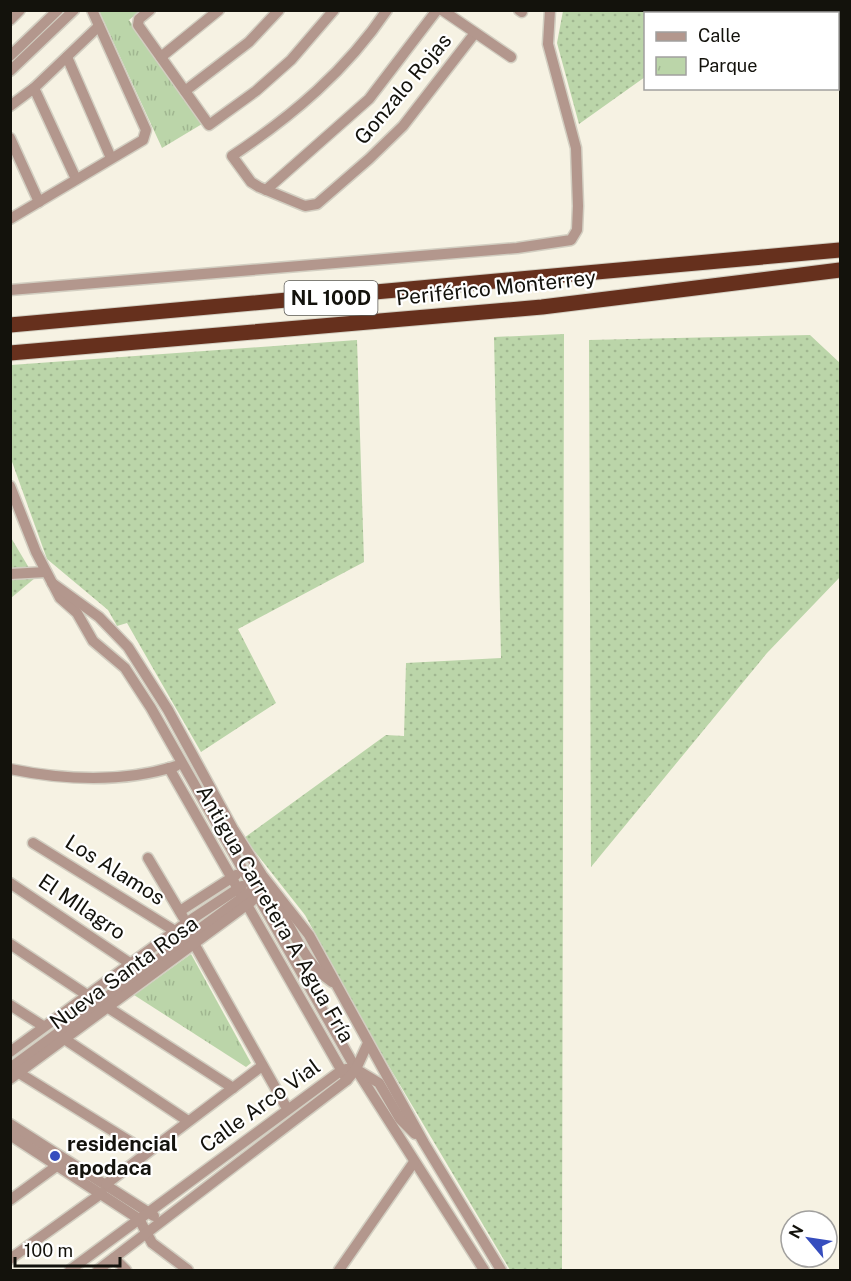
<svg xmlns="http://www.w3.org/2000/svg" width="851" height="1281" font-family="'Public Sans',sans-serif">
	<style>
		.grass { fill: url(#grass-dots) }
		.park { fill: url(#park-tufts) }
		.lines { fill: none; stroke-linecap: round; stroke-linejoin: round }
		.minor-casing { stroke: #d2cec1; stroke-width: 13 }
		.highway-casing { stroke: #d2cec1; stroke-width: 17 }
		.minor { stroke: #b3978d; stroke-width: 10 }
		.highway { stroke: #66301d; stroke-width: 15 }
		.poi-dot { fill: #364dbe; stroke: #fff; stroke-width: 2 }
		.labels { text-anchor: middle; stroke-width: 4.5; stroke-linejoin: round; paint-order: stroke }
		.shield { fill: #fff; stroke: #5a5955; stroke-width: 1.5 }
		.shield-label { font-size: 20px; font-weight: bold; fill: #13120c }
		.street-label { font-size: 21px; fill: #13120c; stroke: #fff }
		.poi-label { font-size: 21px; font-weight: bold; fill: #13120c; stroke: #fff; text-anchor: start }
	</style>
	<defs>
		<pattern id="grass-dots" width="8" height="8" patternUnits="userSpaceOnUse" patternTransform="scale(1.5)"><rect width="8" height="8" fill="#bbd5a9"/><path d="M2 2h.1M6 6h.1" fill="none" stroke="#a0b690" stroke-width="1.8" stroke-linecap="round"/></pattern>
		<pattern id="park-tufts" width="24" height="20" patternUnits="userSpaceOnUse" patternTransform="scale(1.5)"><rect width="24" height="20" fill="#bbd5a9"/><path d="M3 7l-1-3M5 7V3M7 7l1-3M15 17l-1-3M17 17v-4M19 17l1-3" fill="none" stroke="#a0b690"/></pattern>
	</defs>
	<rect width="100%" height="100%" fill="#f6f2e3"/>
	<g class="grass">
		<polygon points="603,10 605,12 741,11 736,14 646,14 645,77 579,124 557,43 563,11"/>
		<polygon points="564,334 562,1270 510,1270 375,1043 305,915 244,838 386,735 404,736 406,663 501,658 494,337"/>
		<polygon points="810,335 840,363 840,577 767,653 591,867 589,340"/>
		<polygon points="357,340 364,562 238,629 276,703 201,752 127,623 117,626 108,610 47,559 11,459 11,365"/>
		<polygon points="10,536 35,578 11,598 10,598"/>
	</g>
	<g class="park">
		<polygon points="99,11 140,11 129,20 202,124 162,148"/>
		<polygon points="191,954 251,1063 246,1067 134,995"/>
	</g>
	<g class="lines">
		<g class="minor-casing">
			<g id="minor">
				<polyline points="150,10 139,19 138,25 209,125 256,91 291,60 334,10"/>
				<path d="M387 10C346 71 292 116 232 156L251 182 259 187 305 206 317 204 369 159 403 126 475 33"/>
				<polyline points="442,10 511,57"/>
				<polyline points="519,10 522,12"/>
				<polyline points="723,14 727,10"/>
				<polyline points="10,20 20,10"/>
				<polyline points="10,56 58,10"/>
				<polyline points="67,57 111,158"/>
				<polyline points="161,57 219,10"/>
				<polyline points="10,71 74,10"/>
				<polyline points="34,88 76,179"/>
				<polyline points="185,91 249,42 279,10"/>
				<polyline points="10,106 34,88 99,26"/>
				<polyline points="10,138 39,202"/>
				<polyline points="266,190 369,99 437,10"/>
				<polyline points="10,219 143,140 146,130 92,10"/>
				<polyline points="10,290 517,248 571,240 577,230 578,206 576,148 548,44 550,10"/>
				<polyline points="10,486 36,552 60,598 77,613 93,641 125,668 151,708 356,1069 484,1270"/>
				<polyline points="10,574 46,572"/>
				<polyline points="52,583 99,617 128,647 168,710 233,829 262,875 309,935 424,1143 501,1270"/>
				<polyline points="169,768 347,1080"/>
				<path d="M10 769C64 780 123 783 176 766"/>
				<polyline points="33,843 175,931"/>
				<polyline points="148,858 183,917"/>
				<polyline points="10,883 131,964"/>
				<polyline points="180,911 236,875"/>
				<polyline points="192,940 285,1105"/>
				<polyline points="10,944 87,995"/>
				<polyline points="10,1005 43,1026"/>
				<polyline points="104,1005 233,1088"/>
				<polyline points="66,1040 188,1121"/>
				<polyline points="10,1052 186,923 242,886"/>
				<path d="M10 1068 254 889C261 894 271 900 277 907 298 935 301 960 332 982"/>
				<polyline points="359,1071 379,1083 400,1119 415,1134"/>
				<polyline points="19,1073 147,1152"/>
				<polyline points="10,1079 252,901"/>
				<polyline points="10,1124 154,1216"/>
				<polyline points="10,1135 139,1219 152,1243 188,1270"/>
				<polyline points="106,1184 262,1066"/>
				<polyline points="10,1200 58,1165 61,1160"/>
				<polyline points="114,1258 126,1270"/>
				<polyline points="10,1259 102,1193"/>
				<polyline points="70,1270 342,1070 347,1069"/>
				<polyline points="98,1270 347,1080 356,1069 368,1043"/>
				<polyline points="339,1270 414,1162"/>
			</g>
		</g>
		<g class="highway-casing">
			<g id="highway">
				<polyline points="10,325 840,250"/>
				<polyline points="10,353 542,307 840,270"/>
			</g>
		</g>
		<use href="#minor" class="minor"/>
		<use href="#highway" class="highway"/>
	</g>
	<circle class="poi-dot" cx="55" cy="1156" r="6"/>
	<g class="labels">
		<rect class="shield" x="284.5" y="281" width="93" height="34" rx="4.5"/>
		<g class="shield-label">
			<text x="331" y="305">NL 100D</text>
		</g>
		<g class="street-label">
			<text transform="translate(403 89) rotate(-50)" y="7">Gonzalo Rojas</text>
			<text transform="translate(496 288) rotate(-6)" y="7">Periférico Monterrey</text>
			<text transform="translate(115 870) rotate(32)" y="7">Los Alamos</text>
			<text transform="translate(82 907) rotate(34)" y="7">El MIlagro</text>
			<text transform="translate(275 914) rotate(60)" y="7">Antigua Carretera A Agua Fría</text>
			<text transform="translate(124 973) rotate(-36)" y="7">Nueva Santa Rosa</text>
			<text transform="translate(260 1106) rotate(-36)" y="7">Calle Arco Vial</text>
		</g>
		<g class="poi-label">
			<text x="67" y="1151">residencial<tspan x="67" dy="24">apodaca</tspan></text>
		</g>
	</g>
	<rect width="851" height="1281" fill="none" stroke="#13120c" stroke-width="24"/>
	<rect x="644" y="12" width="195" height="78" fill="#ffffff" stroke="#a1a09e" stroke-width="1.5"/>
	<rect x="656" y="32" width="30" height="9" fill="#b3978d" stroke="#a1a09e" stroke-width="1.5"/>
	<text x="698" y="42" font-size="18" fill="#13120c">Calle</text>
	<rect x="656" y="57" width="30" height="18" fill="url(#park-tufts)" stroke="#a1a09e" stroke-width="1.5"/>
	<text x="698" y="72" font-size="18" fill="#13120c">Parque</text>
	<g transform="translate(809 1239) rotate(299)"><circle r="28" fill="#ffffff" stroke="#a1a09e" stroke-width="1.5"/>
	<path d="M0-4.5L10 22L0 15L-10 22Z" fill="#364dbe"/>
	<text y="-9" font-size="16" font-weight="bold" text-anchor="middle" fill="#13120c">N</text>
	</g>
	<path d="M15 1257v9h105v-9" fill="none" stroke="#13120c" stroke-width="3"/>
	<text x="24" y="1257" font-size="18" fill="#13120c" stroke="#ffffff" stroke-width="4.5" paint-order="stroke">100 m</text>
</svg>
